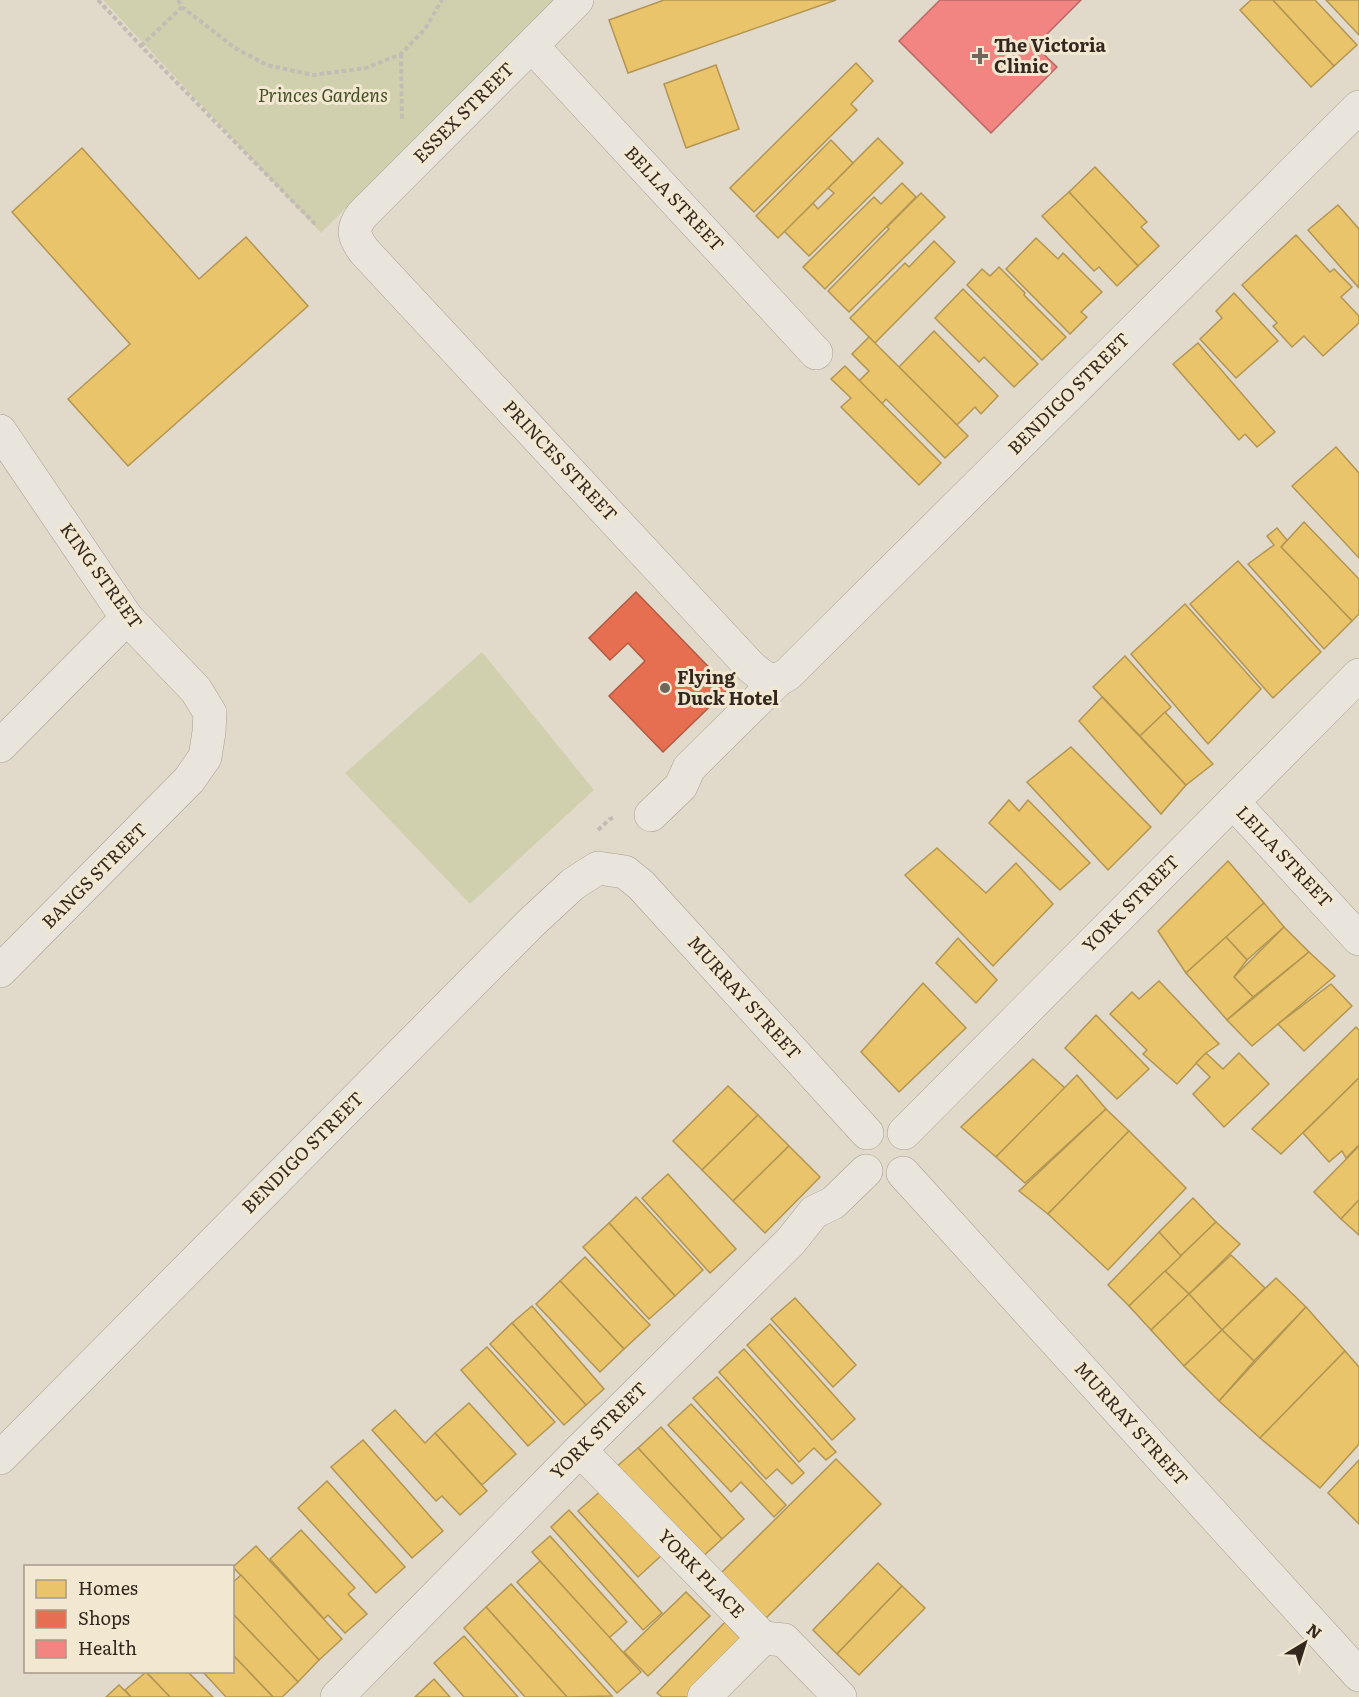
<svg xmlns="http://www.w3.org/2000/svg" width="1359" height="1697" font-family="Literata,serif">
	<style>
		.green { fill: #d0d0ae }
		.homes { fill: #e9c46a; stroke: #b39553; stroke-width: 1.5 }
		.shops { fill: #e76f51; stroke: #b15a42; stroke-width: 1.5 }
		.health { fill: #f28482; stroke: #b96864; stroke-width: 1.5 }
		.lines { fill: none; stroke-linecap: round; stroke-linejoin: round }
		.minor-casing { stroke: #a69f95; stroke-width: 34 }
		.path { stroke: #c2bcb4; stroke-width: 4; stroke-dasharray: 4.5 3; stroke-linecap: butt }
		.minor { stroke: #eae5dc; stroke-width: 33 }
		.poi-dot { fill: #71665b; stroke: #f2e8d1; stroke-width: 2 }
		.labels { text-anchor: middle; stroke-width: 6; stroke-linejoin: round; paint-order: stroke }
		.poi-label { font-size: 18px; font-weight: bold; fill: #34281e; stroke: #f2e8d1; text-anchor: start }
		.park-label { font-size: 18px; font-style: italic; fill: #454f26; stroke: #f2e8d1 }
		.street-label { font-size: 18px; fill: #34281e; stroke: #f2e8d1 }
	</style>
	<rect width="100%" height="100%" fill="#e1dacb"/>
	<g class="green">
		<polygon points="103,0 554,0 321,233"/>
		<polygon points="482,652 594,790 470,904 345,773"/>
	</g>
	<g class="homes">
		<polygon points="664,0 836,0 628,73 609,20"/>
		<polygon points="1251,0 1273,0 1334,66 1311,87 1240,10"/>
		<polygon points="1273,0 1315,0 1357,45 1334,66"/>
		<polygon points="1326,0 1359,0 1359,35"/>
		<polygon points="856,63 873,81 851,104 857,110 754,212 730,188"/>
		<polygon points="716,65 739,129 686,148 664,84"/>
		<polygon points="878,138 903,163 809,256 784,231 813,203 818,209 834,193 828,188"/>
		<polygon points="831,140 853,163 778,238 756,216"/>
		<polygon points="82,148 199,279 246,237 308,306 128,466 68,399 130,344 12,212"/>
		<polygon points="1095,167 1147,222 1141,227 1159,246 1138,266 1069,192"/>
		<polygon points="902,183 916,197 825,289 803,267 874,197 881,204"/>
		<polygon points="1069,192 1138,266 1117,286 1099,267 1094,271 1042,216"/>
		<polygon points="921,193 945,217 849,312 828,291 889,229 887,227"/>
		<polygon points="1338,205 1359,229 1359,288 1308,230"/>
		<polygon points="1296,235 1330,272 1334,269 1352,287 1341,297 1359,316 1359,323 1323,356 1304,336 1292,347 1273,326 1277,323 1242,285"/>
		<polygon points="1036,238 1058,259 1063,253 1102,292 1081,312 1087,317 1070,334 1006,269"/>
		<polygon points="934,241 955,262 875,343 850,318 905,263 909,267"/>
		<polygon points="999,267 1025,293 1024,295 1066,337 1042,360 967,285 982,269 990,276"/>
		<polygon points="963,289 1038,364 1014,387 984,357 979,362 935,318"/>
		<polygon points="1234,293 1278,341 1236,378 1200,339 1222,318 1216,311"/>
		<polygon points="934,331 998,396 981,414 975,407 957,425 899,367"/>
		<polygon points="869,337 968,436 945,458 886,399 882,404 859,381 869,371 852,354"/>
		<polygon points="1198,343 1275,432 1257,447 1245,434 1239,440 1173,364"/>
		<polygon points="845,366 941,463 919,485 841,407 851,398 831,379"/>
		<polygon points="1336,447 1359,473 1359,558 1292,486"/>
		<polygon points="1304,522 1359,579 1359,614 1352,621 1281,547"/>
		<polygon points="1277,528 1287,540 1281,547 1352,621 1324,649 1248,564 1274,545 1267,536"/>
		<polygon points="1238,561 1321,652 1273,698 1190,604"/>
		<polygon points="1185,604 1261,689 1208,744 1131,654"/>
		<polygon points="1125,656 1171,707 1140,736 1093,687"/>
		<polygon points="1102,697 1186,785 1161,814 1079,721"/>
		<polygon points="1165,712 1213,764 1186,785 1140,736"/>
		<polygon points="1071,747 1151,827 1108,870 1027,782"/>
		<polygon points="1009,800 1019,811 1028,800 1090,863 1060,890 989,823"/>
		<polygon points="937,848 986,893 1016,863 1053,904 993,966 905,875"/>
		<polygon points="1228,861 1264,903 1186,973 1158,931"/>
		<polygon points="1264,903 1284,927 1247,960 1226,937"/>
		<polygon points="1284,927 1309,952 1253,997 1234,977"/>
		<polygon points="1226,937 1247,960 1234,977 1253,997 1227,1020 1186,973"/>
		<polygon points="958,938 997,980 976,1003 936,963"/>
		<polygon points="1309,952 1335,976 1252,1046 1227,1020"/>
		<polygon points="1159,981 1219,1044 1206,1053 1177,1084 1143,1054 1147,1050 1110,1014 1132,992 1139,999"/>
		<polygon points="923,983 966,1028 899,1092 861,1052"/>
		<polygon points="1331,984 1352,1006 1304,1051 1278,1024"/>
		<polygon points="1096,1015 1149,1069 1117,1099 1065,1048"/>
		<polygon points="1356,1027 1359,1030 1359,1078 1281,1154 1252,1129"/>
		<polygon points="1206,1053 1223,1069 1239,1053 1269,1084 1224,1127 1193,1094 1210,1077 1196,1063"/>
		<polygon points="1033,1059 1065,1088 996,1157 961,1127"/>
		<polygon points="1077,1075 1106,1109 1025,1183 996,1157"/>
		<polygon points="1359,1078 1359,1145 1346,1158 1342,1151 1329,1162 1303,1133"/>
		<polygon points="728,1086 758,1115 702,1170 673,1141"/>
		<polygon points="1106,1109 1129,1131 1048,1214 1019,1191"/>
		<polygon points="758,1115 789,1146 733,1201 702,1170"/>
		<polygon points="1129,1131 1186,1188 1108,1270 1048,1214"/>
		<polygon points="789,1146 820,1177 765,1233 733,1201"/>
		<polygon points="1359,1146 1359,1200 1341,1219 1314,1192"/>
		<polygon points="668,1174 736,1249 710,1273 642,1198"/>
		<polygon points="636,1197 703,1270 675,1296 609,1223"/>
		<polygon points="1193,1198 1216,1222 1181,1256 1159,1232"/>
		<polygon points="1359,1200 1359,1235 1341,1219"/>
		<polygon points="1216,1222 1240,1244 1189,1294 1165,1271"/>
		<polygon points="609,1223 675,1296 649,1319 583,1247"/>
		<polygon points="1159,1232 1181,1256 1129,1306 1108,1285"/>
		<polygon points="1231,1255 1265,1288 1222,1330 1189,1294"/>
		<polygon points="585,1257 650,1325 624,1349 560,1281"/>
		<polygon points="1165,1271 1189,1294 1151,1330 1129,1306"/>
		<polygon points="1276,1278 1306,1307 1254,1361 1222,1330"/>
		<polygon points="560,1281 624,1349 600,1372 536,1304"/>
		<polygon points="1189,1294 1222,1330 1184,1366 1151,1330"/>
		<polygon points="795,1298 856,1365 833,1387 771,1319"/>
		<polygon points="532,1306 604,1389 586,1405 512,1323"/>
		<polygon points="1306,1307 1345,1351 1260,1438 1219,1401"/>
		<polygon points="512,1323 586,1405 564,1425 490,1344"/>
		<polygon points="770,1324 855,1419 832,1440 747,1345"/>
		<polygon points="1222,1330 1254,1361 1219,1401 1184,1366"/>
		<polygon points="487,1347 555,1422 528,1446 461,1370"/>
		<polygon points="744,1349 836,1452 826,1460 814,1448 799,1462 719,1372"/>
		<polygon points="1345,1351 1359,1367 1359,1444 1320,1488 1260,1438"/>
		<polygon points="717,1377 804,1473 792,1484 777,1469 766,1479 693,1398"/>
		<polygon points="469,1403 516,1454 482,1485 435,1433"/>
		<polygon points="691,1404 786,1505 774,1517 741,1482 731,1492 668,1425"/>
		<polygon points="395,1410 425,1443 435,1433 487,1491 460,1515 442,1496 436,1501 372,1430"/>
		<polygon points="661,1427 744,1519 722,1539 638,1448"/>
		<polygon points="363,1440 443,1531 412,1558 331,1467"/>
		<polygon points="638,1448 722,1539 698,1561 615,1468"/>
		<polygon points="836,1459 881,1504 762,1622 717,1577"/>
		<polygon points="1359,1460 1359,1524 1328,1493"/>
		<polygon points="327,1481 405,1567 376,1593 298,1508"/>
		<polygon points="603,1489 663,1554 638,1577 578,1511"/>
		<polygon points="569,1510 662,1613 643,1630 551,1527"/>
		<polygon points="301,1530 355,1588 348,1594 367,1614 345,1633 328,1615 324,1619 270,1559"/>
		<polygon points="550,1536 627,1622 609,1638 532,1552"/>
		<polygon points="256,1546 342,1639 319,1660 233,1567"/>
		<polygon points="540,1561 641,1672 617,1693 517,1582"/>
		<polygon points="878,1563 902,1586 837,1654 813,1630"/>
		<polygon points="241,1575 319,1660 298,1682 232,1613 232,1583"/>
		<polygon points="511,1584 612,1696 567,1697 486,1607"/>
		<polygon points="902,1586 925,1608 859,1675 837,1654"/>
		<polygon points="686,1592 710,1616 648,1676 624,1652"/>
		<polygon points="486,1607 567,1697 525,1697 464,1628"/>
		<polygon points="232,1613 298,1682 282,1697 273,1697 232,1654"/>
		<polygon points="725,1622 745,1643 693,1697 662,1697 657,1693"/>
		<polygon points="464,1636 518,1697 464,1697 434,1663"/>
		<polygon points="232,1654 273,1697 226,1697 203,1672 232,1672"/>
		<polygon points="146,1672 188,1672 213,1697 170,1697"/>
		<polygon points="146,1672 170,1697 131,1697 125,1690"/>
		<polygon points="434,1679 450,1697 415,1697"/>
		<polygon points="119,1685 131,1697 106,1697"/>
	</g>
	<polygon class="shops" points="636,592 729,688 663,752 609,696 645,661 628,643 610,660 589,638"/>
	<polygon class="health" points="940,0 1081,0 1035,46 1057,67 991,133 899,41"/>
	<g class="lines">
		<g class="minor-casing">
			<g id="minor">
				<path d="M577 0 362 215C351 230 354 237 364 251L751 667 766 679 778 680"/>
				<polyline points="532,46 816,353"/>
				<polyline points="0,431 127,618 196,690 210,713 209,732 205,757 189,780 0,971"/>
				<polyline points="0,746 127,618"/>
				<polyline points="1233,802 1359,939"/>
				<polyline points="651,815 681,786 689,768 778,680 788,674 1359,107"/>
				<polyline points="904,1133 1359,675"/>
				<polyline points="903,1173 1359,1675"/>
				<polyline points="580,1450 763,1638 704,1697"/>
				<polyline points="0,1458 533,921 573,884 598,868 625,872 641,885 867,1133"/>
				<polyline points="763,1638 784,1640 840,1697"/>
				<polyline points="337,1697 580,1450 791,1241 814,1212 833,1203 866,1171"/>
			</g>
		</g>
		<g class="path">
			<polyline points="98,0 141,46 314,223 318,224"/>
			<polyline points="178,0 182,7 235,48 267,65 313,75 366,68 401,54 425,29 442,0"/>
			<polyline points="141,46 182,7"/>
			<polyline points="401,54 402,121"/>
			<polyline points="598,830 610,819 615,817"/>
		</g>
		<use href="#minor" class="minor"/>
	</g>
	<g class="poi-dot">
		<path d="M977 47h6v6h6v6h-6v6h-6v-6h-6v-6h6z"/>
		<circle cx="665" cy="688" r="6"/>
	</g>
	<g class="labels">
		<g class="poi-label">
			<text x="994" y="52">The Victoria<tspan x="994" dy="21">Clinic</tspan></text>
			<text x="677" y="684">Flying<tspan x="677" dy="21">Duck Hotel</tspan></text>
		</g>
		<g class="park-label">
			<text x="323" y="102">Princes Gardens</text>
		</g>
		<g class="street-label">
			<text transform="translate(464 113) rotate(-45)" y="6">ESSEX STREET</text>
			<text transform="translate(674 199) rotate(47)" y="6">BELLA STREET</text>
			<text transform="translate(1069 394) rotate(-45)" y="6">BENDIGO STREET</text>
			<text transform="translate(560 461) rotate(47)" y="6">PRINCES STREET</text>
			<text transform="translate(101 576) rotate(54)" y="6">KING STREET</text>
			<text transform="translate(1284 857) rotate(47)" y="6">LEILA STREET</text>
			<text transform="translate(95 876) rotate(-45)" y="6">BANGS STREET</text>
			<text transform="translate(1131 904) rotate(-45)" y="6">YORK STREET</text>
			<text transform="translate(744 998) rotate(48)" y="6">MURRAY STREET</text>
			<text transform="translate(303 1153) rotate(-45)" y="6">BENDIGO STREET</text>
			<text transform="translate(1131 1424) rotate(48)" y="6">MURRAY STREET</text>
			<text transform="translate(599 1431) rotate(-45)" y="6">YORK STREET</text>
			<text transform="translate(701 1574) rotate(46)" y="6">YORK PLACE</text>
		</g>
	</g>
	<rect x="24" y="1565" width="210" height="108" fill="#f2e8d1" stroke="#a69b89" stroke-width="1.5"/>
	<rect x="36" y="1580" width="30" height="18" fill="#e9c46a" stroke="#a69b89" stroke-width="1.5"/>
	<text x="78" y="1595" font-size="18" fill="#34281e">Homes</text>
	<rect x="36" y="1610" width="30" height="18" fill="#e76f51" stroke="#a69b89" stroke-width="1.5"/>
	<text x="78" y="1625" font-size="18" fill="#34281e">Shops</text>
	<rect x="36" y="1640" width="30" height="18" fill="#f28482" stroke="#a69b89" stroke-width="1.5"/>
	<text x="78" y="1655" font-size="18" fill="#34281e">Health</text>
	<g transform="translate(1305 1643) rotate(38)" stroke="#f2e8d1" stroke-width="4.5" paint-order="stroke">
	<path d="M0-4.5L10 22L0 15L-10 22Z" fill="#34281e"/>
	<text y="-9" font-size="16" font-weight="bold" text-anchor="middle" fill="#34281e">N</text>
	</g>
</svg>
